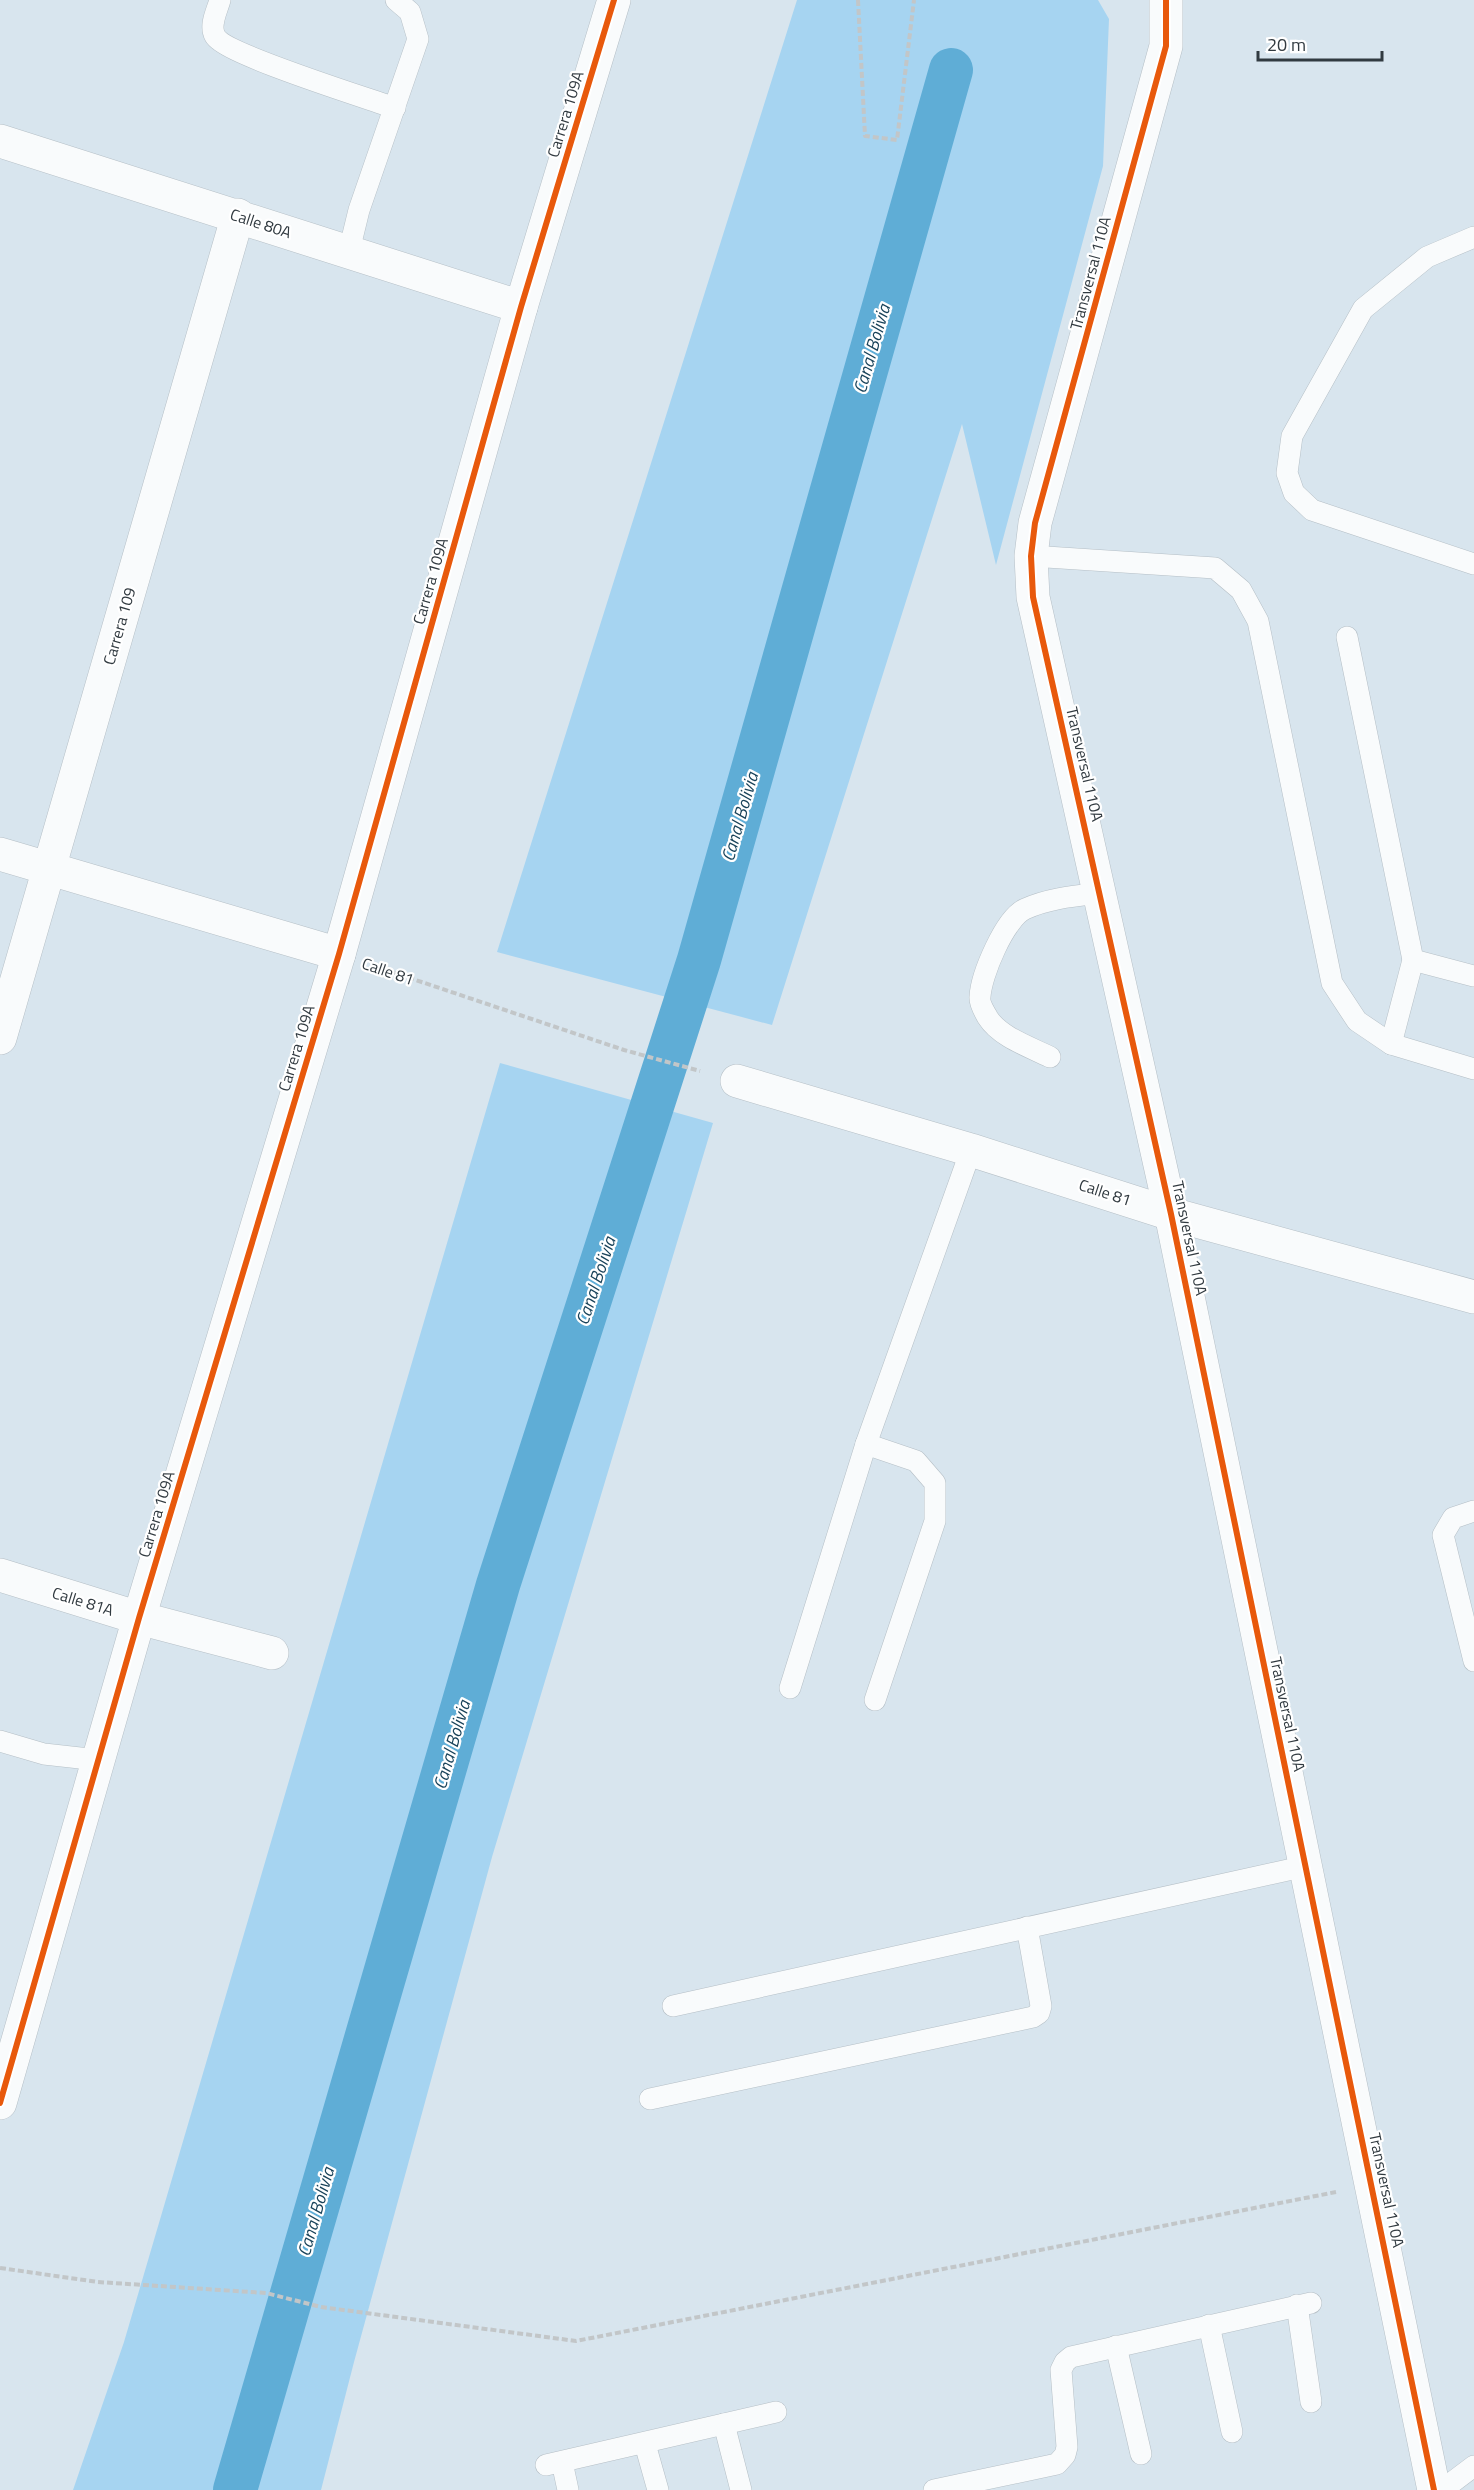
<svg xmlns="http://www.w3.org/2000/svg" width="1474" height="2490" font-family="'Titillium Web',sans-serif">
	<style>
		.green { fill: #a6d4f1 }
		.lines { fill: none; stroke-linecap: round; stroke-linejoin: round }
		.canal { stroke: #5fadd6; stroke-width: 44 }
		.lane-casing { stroke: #b5bfc6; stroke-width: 22 }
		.street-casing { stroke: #b5bfc6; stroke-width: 34 }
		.path { stroke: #c2c6c8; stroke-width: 4; stroke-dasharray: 6 3; stroke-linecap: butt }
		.lane { stroke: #f9fbfc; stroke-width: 21 }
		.street { stroke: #f9fbfc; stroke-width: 33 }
		.cycleway-casing { stroke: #fff; stroke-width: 10 }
		.cycleway { stroke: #e8590c; stroke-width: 6 }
		.labels { text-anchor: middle; stroke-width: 4.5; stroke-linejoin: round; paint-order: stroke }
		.street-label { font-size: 16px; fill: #313a40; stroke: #fff }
		.water-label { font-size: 18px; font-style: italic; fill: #19435a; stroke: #fff }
	</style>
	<rect width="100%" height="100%" fill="#d8e5ee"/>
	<g class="green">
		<polygon points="797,0 1098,0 1109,19 1103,166 996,565 962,424 772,1025 497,952"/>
		<polygon points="500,1063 713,1123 492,1857 354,2362 321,2490 73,2490 124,2342"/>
	</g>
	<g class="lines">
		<polyline class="canal" points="235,2490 498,1585 699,960 951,70"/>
		<g class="lane-casing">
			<g id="lane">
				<path d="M220 0C217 11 209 25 215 36 225 54 367 98 395 108"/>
				<polyline points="1474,237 1427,257 1363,309 1292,436 1287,473 1294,493 1312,510 1474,564"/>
				<polyline points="349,251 359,210 418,39 410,12 396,0"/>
				<polyline points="1031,556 1215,568 1241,590 1258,621 1332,983 1357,1021 1391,1044 1474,1069"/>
				<polyline points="1347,637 1413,960 1474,976"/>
				<polyline points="1391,1044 1413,960"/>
				<path d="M1050 1057C1030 1047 1000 1037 988 1018 985 1013 979 1003 980 997 981 975 1005 918 1025 909 1049 898 1075 896 1101 893"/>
				<polyline points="866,1444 916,1461 935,1483 935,1521 875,1700"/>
				<polyline points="1474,1511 1453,1518 1443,1535 1474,1661"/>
				<polyline points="790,1688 866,1444 971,1150"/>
				<polyline points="0,1741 44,1754 98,1760"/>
				<polyline points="673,2006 1306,1866"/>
				<polyline points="650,2099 1033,2017 1039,2013 1041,2006 1027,1927"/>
				<polyline points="1297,2305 1311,2402"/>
				<polyline points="1209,2325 1232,2432"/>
				<polyline points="1116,2346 1141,2454"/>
				<polyline points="724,2424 741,2490"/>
				<polyline points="645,2444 658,2490"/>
				<polyline points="562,2462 568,2490"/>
				<polyline points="546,2465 776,2412"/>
				<polyline points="934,2490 1057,2464 1065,2455 1067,2447 1061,2370 1065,2362 1071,2357 1311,2303"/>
				<polyline points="1442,2490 1474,2466"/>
			</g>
		</g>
		<g class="street-casing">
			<g id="street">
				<polyline points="1166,0 1166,46 1035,523 1031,556 1033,597 1171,1214 1434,2490"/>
				<polyline points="0,141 521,307"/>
				<polyline points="0,854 339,954"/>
				<polyline points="0,1038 238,215"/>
				<polyline points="737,1081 971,1150 1171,1214 1474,1297"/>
				<polyline points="0,1575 139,1618 272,1653"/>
				<polyline points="0,2103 139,1618 339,954 521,307 614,0"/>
			</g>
		</g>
		<g class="path">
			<polyline points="858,0 865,136 897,140 914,0"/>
			<polyline points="374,966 624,1050 700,1071"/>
			<polyline points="0,2268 98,2282 266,2293 321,2307 576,2341 1336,2192"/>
		</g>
		<use href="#lane" class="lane"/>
		<use href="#street" class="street"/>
		<g class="cycleway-casing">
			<g id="cycleway">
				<polyline points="1166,0 1166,46 1035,523 1031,556 1033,597 1171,1214 1434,2490"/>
				<polyline points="0,2103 139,1618 339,954 521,307 614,0"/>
			</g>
		</g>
		<use href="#cycleway" class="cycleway"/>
	</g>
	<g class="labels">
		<g class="street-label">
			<text transform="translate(565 114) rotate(-73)" y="6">Carrera 109A</text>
			<text transform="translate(261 223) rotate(18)" y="6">Calle 80A</text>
			<text transform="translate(1090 273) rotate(-75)" y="6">Transversal 110A</text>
			<text transform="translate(430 581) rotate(-74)" y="6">Carrera 109A</text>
			<text transform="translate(119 626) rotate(-74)" y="6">Carrera 109</text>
			<text transform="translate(1085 764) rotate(77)" y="6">Transversal 110A</text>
			<text transform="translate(388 971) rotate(19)" y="6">Calle 81</text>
			<text transform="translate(296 1048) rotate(-73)" y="6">Carrera 109A</text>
			<text transform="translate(1105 1192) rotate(18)" y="6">Calle 81</text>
			<text transform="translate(1190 1238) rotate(78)" y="6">Transversal 110A</text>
			<text transform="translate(156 1514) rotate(-73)" y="6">Carrera 109A</text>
			<text transform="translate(83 1601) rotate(17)" y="6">Calle 81A</text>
			<text transform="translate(1288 1714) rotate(78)" y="6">Transversal 110A</text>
			<text transform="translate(1387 2190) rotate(78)" y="6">Transversal 110A</text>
		</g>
		<g class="water-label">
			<text transform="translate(872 349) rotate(-74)" y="6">Canal Bolivia</text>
			<text transform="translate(740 817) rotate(-74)" y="6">Canal Bolivia</text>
			<text transform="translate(596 1281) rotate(-72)" y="6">Canal Bolivia</text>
			<text transform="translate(452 1745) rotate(-74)" y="6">Canal Bolivia</text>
			<text transform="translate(316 2212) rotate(-74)" y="6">Canal Bolivia</text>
		</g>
	</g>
	<path d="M1258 51v9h124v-9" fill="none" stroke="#313a40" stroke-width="3"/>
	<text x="1267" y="51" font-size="18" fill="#313a40" stroke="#ffffff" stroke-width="4.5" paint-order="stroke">20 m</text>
</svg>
